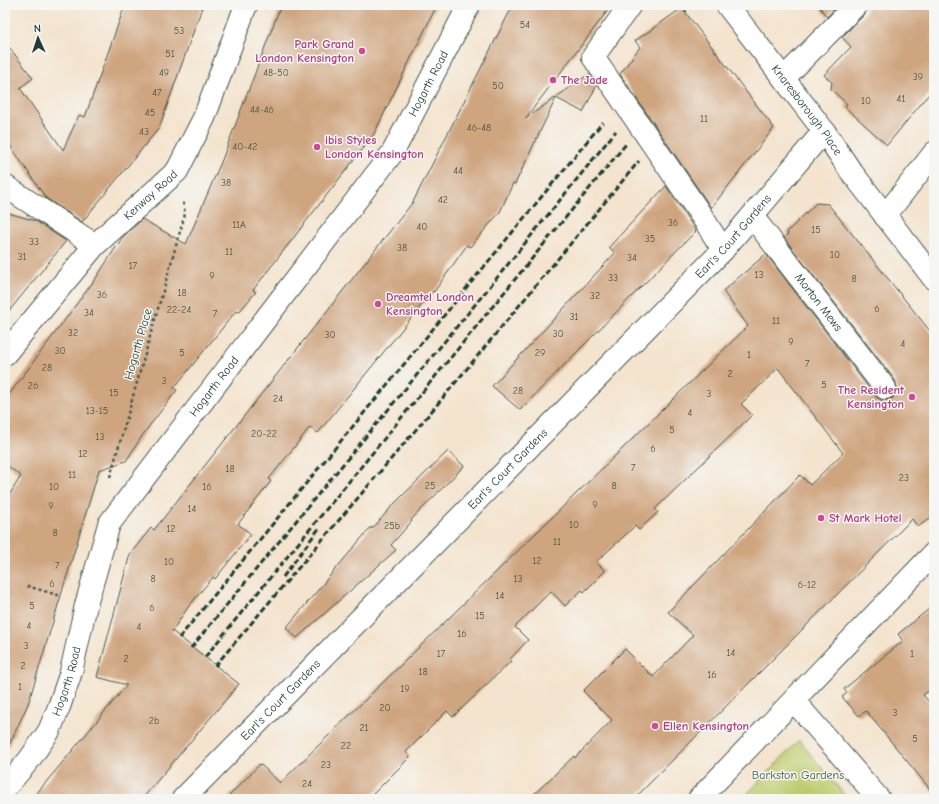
<svg xmlns="http://www.w3.org/2000/svg" width="939" height="804" font-family="'Comic Neue',sans-serif">
	<style>
		.green { fill: #bfcb6d; stroke: #6f8450 }
		.building { fill: #cfa580 }
		.lines { fill: none; stroke-linecap: round; stroke-linejoin: round }
		.minor-casing { stroke: #3f564b; stroke-width: 24 }
		.path { stroke: #3f564b; stroke-width: 2.5; stroke-dasharray: 3 3; stroke-linecap: butt }
		.minor { stroke: #fff; stroke-width: 22 }
		.rail { stroke: #1f3d34; stroke-width: 3; stroke-dasharray: 6 3; stroke-linecap: butt }
		.hotel-dot { fill: #d1479c; stroke: #f6f6f2; stroke-width: 1.5 }
		.labels { text-anchor: middle; stroke-width: 3; stroke-linejoin: round; paint-order: stroke }
		.number-label { font-size: 10px; fill: #4b5747 }
		.hotel-label { font-size: 12px; font-weight: bold; fill: #b23c85; stroke: #f6f6f2; text-anchor: start }
		.street-label { font-size: 12px; fill: #1f3d34; stroke: #f6f6f2 }
		.park-label { font-size: 12px; fill: #3f593f; stroke: #f6f6f2 }
	</style>
	<rect width="100%" height="100%" fill="#f6f6f2"/>
	<filter id="ink" filterUnits="userSpaceOnUse"><feTurbulence type="fractalNoise" baseFrequency=".025" numOctaves="2"/><feDisplacementMap in="SourceGraphic" scale="8" xChannelSelector="R" yChannelSelector="G"/><feConvolveMatrix kernelMatrix="1 2 1 2 8 2 1 2 1" color-interpolation-filters="sRGB"/></filter>
	<filter id="wash" filterUnits="userSpaceOnUse"><feTurbulence type="fractalNoise" baseFrequency=".012" numOctaves="4" result="noise"/><feDisplacementMap in="SourceGraphic" scale="16" xChannelSelector="R" yChannelSelector="G"/><feGaussianBlur stdDeviation="0.9" result="paint"/><feColorMatrix in="noise" values="0 0 0 0 0 0 0 0 0 0 0 0 0 0 0 0 0 1.4 0 .05"/><feComposite in="paint" operator="in"/></filter>
	<g filter="url(#wash)">
		<rect width="100%" height="100%" fill="#f4e3cd"/>
		<polygon class="green" points="799,740 848,799 742,799"/>
		<g id="blocks">
			<g class="building">
				<polygon points="125,5 203,5 159,128 82,222 46,198 5,138 5,42 33,78 20,88 63,150 79,115 85,117"/>
				<polygon points="281,5 437,5 374,134 253,290 256,292 239,312 236,311 174,388 177,390 144,433 126,461 99,470 28,704 5,754 5,502 21,476 5,464 5,400 96,278 122,238 142,219 186,244 222,160"/>
				<polygon points="513,5 612,5 525,119 589,74 597,85 583,112 556,98 515,184 513,183 500,212 470,247 467,245 434,292 433,291 318,433 310,427 269,479 271,481 238,524 251,534 215,579 213,577 189,606 172,631 239,684 142,799 32,799 127,685 97,677 130,554 151,528 154,530 413,202"/>
				<polygon points="818,5 838,5 827,17"/>
				<polygon points="868,5 934,5 934,88 887,145 845,107 847,104 831,89 832,82 824,75 851,47 842,37 865,14"/>
				<polygon points="682,8 774,128 711,208 620,74 640,47 635,41"/>
				<polygon points="666,186 696,231 520,410 492,386 615,253 609,247"/>
				<polygon points="816,203 828,204 934,336 934,515 918,527 912,519 634,799 529,799 574,756 575,758 612,720 583,691 625,649 653,677 693,635 668,612 800,475 810,485 843,453 778,368 741,404 752,415 655,509 658,512 639,530 635,526 596,562 605,571 584,592 582,590 565,606 551,591 515,627 528,640 510,659 511,661 453,717 447,711 406,752 410,757 368,799 226,799 260,764 280,783 748,326 723,291 766,254 875,396 880,399 886,400 893,398 897,392 897,387 895,380 784,238 788,234 787,232"/>
				<polygon points="5,212 36,221 66,241 5,316"/>
				<polygon points="448,451 464,466 411,520 412,521 391,545 396,550 297,638 286,628 371,527 372,529 393,505"/>
				<polygon points="934,605 934,687 923,695 934,708 934,794 866,711 859,716 842,697 847,693 844,689 903,641 898,634"/>
			</g>
		</g>
	</g>
	<g filter="url(#ink)">
		<use href="#blocks" fill-opacity="0" stroke="#3f564b" stroke-width="1"/>
		<g class="lines">
			<g class="minor-casing">
				<g id="minor">
					<polyline points="630,5 593,57 703,218 723,250"/>
					<path id="s1" d="M727 5 824 131 850 170 934 279"/>
					<polyline points="784,78 856,5"/>
					<polyline points="5,186 95,245"/>
					<path id="s2" d="M752 216 885 388"/>
					<polyline points="885,216 934,153"/>
					<path id="s3" d="M5 354 95 245 177 171 204 118 246 5"/>
					<polyline points="794,701 879,799"/>
					<path id="s4" d="M5 788 29 760 49 731 59 707 71 672 86 605 109 524 393 152 469 5"/>
					<path id="s5" d="M183 799 723 250 824 131"/>
					<polyline points="699,799 934,553"/>
				</g>
			</g>
			<g class="path">
				<polyline points="685,13 689,5"/>
				<polyline points="110,477 185,214 183,202"/>
				<polyline points="27,586 61,596"/>
			</g>
			<use href="#minor" class="minor"/>
			<g class="rail">
				<polyline points="283,577 320,527"/>
				<polyline points="179,638 603,122"/>
				<polyline points="191,648 483,295 616,131"/>
				<polyline points="205,657 626,144"/>
				<polyline points="215,666 436,406 639,161"/>
			</g>
		</g>
	</g>
	<g class="hotel-dot">
		<circle cx="362" cy="51" r="4"/>
		<circle cx="553" cy="80" r="4"/>
		<circle cx="317" cy="147" r="4"/>
		<circle cx="378" cy="304" r="4"/>
		<circle cx="912" cy="397" r="4"/>
		<circle cx="821" cy="518" r="4"/>
		<circle cx="655" cy="726" r="4"/>
	</g>
	<g class="labels">
		<g class="number-label">
			<text x="525" y="28">54</text>
			<text x="179" y="34">53</text>
			<text x="170" y="57">51</text>
			<text x="164" y="76">49</text>
			<text x="276" y="76">48-50</text>
			<text x="918" y="80">39</text>
			<text x="498" y="89">50</text>
			<text x="157" y="96">47</text>
			<text x="901" y="102">41</text>
			<text x="866" y="104">10</text>
			<text x="262" y="113">44-46</text>
			<text x="150" y="116">45</text>
			<text x="704" y="122">11</text>
			<text x="479" y="131">46-48</text>
			<text x="144" y="135">43</text>
			<text x="245" y="150">40-42</text>
			<text x="458" y="174">44</text>
			<text x="226" y="186">38</text>
			<text x="443" y="203">42</text>
			<text x="673" y="226">36</text>
			<text x="239" y="228">11A</text>
			<text x="422" y="230">40</text>
			<text x="816" y="233">15</text>
			<text x="650" y="242">35</text>
			<text x="34" y="245">33</text>
			<text x="402" y="251">38</text>
			<text x="229" y="255">11</text>
			<text x="835" y="258">10</text>
			<text x="22" y="260">31</text>
			<text x="632" y="261">34</text>
			<text x="133" y="269">17</text>
			<text x="759" y="278">13</text>
			<text x="212" y="279">9</text>
			<text x="613" y="281">33</text>
			<text x="854" y="282">8</text>
			<text x="182" y="296">18</text>
			<text x="102" y="298">36</text>
			<text x="595" y="299">32</text>
			<text x="877" y="312">6</text>
			<text x="179" y="313">22-24</text>
			<text x="89" y="316">34</text>
			<text x="215" y="317">7</text>
			<text x="574" y="320">31</text>
			<text x="776" y="324">11</text>
			<text x="73" y="336">32</text>
			<text x="558" y="337">30</text>
			<text x="330" y="338">30</text>
			<text x="791" y="345">9</text>
			<text x="903" y="347">4</text>
			<text x="60" y="354">30</text>
			<text x="182" y="356">5</text>
			<text x="540" y="356">29</text>
			<text x="749" y="358">1</text>
			<text x="807" y="367">7</text>
			<text x="47" y="371">28</text>
			<text x="730" y="377">2</text>
			<text x="164" y="384">3</text>
			<text x="824" y="388">5</text>
			<text x="33" y="389">26</text>
			<text x="518" y="394">28</text>
			<text x="114" y="396">15</text>
			<text x="709" y="397">3</text>
			<text x="278" y="402">24</text>
			<text x="97" y="414">13-15</text>
			<text x="690" y="416">4</text>
			<text x="672" y="433">5</text>
			<text x="264" y="437">20-22</text>
			<text x="100" y="440">13</text>
			<text x="653" y="452">6</text>
			<text x="83" y="457">12</text>
			<text x="633" y="471">7</text>
			<text x="230" y="472">18</text>
			<text x="72" y="478">11</text>
			<text x="904" y="481">23</text>
			<text x="430" y="489">25</text>
			<text x="614" y="489">8</text>
			<text x="54" y="490">10</text>
			<text x="207" y="490">16</text>
			<text x="595" y="508">9</text>
			<text x="51" y="509">9</text>
			<text x="192" y="512">14</text>
			<text x="574" y="528">10</text>
			<text x="392" y="529">25b</text>
			<text x="171" y="532">12</text>
			<text x="55" y="536">8</text>
			<text x="557" y="545">11</text>
			<text x="537" y="564">12</text>
			<text x="169" y="565">10</text>
			<text x="57" y="569">7</text>
			<text x="153" y="582">8</text>
			<text x="518" y="582">13</text>
			<text x="52" y="587">6</text>
			<text x="807" y="588">6-12</text>
			<text x="500" y="599">14</text>
			<text x="32" y="609">5</text>
			<text x="152" y="611">6</text>
			<text x="480" y="619">15</text>
			<text x="29" y="629">4</text>
			<text x="139" y="630">4</text>
			<text x="462" y="637">16</text>
			<text x="26" y="649">3</text>
			<text x="731" y="656">14</text>
			<text x="441" y="657">17</text>
			<text x="912" y="657">1</text>
			<text x="126" y="662">2</text>
			<text x="23" y="669">2</text>
			<text x="423" y="675">18</text>
			<text x="712" y="678">16</text>
			<text x="20" y="690">1</text>
			<text x="405" y="692">19</text>
			<text x="385" y="711">20</text>
			<text x="895" y="716">3</text>
			<text x="154" y="724">2b</text>
			<text x="364" y="731">21</text>
			<text x="915" y="742">5</text>
			<text x="346" y="749">22</text>
			<text x="326" y="768">23</text>
			<text x="307" y="787">24</text>
		</g>
		<g class="hotel-label">
			<text x="354" y="48" text-anchor="end">Park Grand<tspan x="354" dy="14">London Kensington</tspan></text>
			<text x="561" y="84">The Jade</text>
			<text x="325" y="144">ibis Styles<tspan x="325" dy="14">London Kensington</tspan></text>
			<text x="386" y="301">Dreamtel London<tspan x="386" dy="14">Kensington</tspan></text>
			<text x="904" y="394" text-anchor="end">The Resident<tspan x="904" dy="14">Kensington</tspan></text>
			<text x="829" y="522">St Mark Hotel</text>
			<text x="663" y="730">Ellen Kensington</text>
		</g>
		<g class="street-label">
			<text dy="4" stroke="none"><textPath href="#s4" startOffset="833">Hogarth Road</textPath></text>
			<text dy="4" stroke="none"><textPath href="#s1" startOffset="132">Knaresborough Place</textPath></text>
			<text dy="4" stroke="none"><textPath href="#s3" startOffset="216">Kenway Road</textPath></text>
			<text dy="4" stroke="none"><textPath href="#s5" startOffset="787">Earl's Court Gardens</textPath></text>
			<text dy="4" stroke="none"><textPath href="#s2" startOffset="109">Morton Mews</textPath></text>
			<text transform="translate(138 344) rotate(-74)" y="4">Hogarth Place</text>
			<text dy="4" stroke="none"><textPath href="#s4" startOffset="461">Hogarth Road</textPath></text>
			<text dy="4" stroke="none"><textPath href="#s5" startOffset="463">Earl's Court Gardens</textPath></text>
			<text dy="4" stroke="none"><textPath href="#s4" startOffset="125">Hogarth Road</textPath></text>
			<text dy="4" stroke="none"><textPath href="#s5" startOffset="139">Earl's Court Gardens</textPath></text>
		</g>
		<g class="park-label">
			<text x="798" y="779">Barkston Gardens</text>
		</g>
	</g>
	<rect width="939" height="804" fill="none" stroke="#f6f6f2" stroke-width="20"/>
	<g transform="translate(38 38) rotate(357)" stroke="#f6f6f2" stroke-width="3" paint-order="stroke">
	<path d="M0-3L7 15L0 10L-7 15Z" fill="#1f3d34"/>
	<text y="-6" font-size="11" font-weight="bold" text-anchor="middle" fill="#1f3d34">N</text>
	</g>
</svg>
